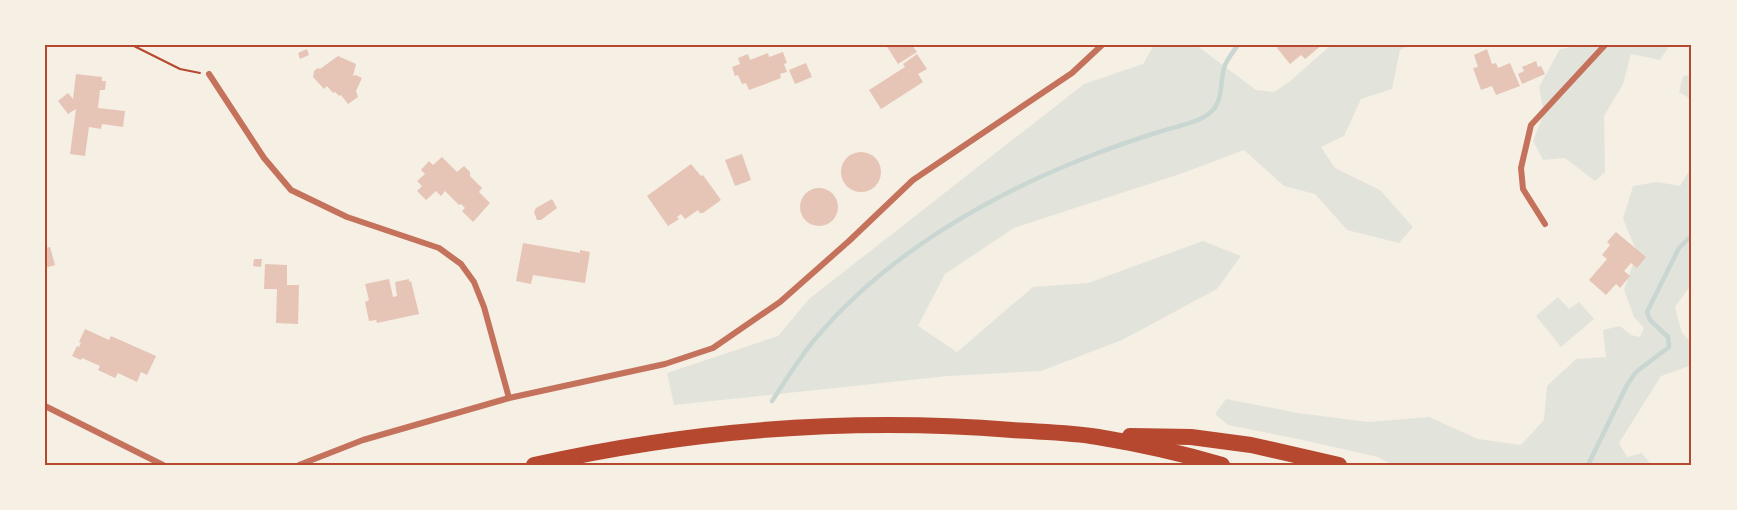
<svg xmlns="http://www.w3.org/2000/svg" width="1737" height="510" font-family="Montserrat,sans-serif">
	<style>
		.green { fill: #e2e4dc }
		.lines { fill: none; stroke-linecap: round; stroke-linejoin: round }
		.stream { stroke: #c9d6d2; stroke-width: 4.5 }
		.building { fill: #e6c5b7 }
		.path { stroke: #b5482f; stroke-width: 2 }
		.minor { stroke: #c5725c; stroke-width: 6 }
		.motorway { stroke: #b5482f; stroke-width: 16 }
		.neatline { fill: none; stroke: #b5482f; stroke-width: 2 }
	</style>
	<rect width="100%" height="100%" fill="#f6efe4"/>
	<g class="green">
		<polygon points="1154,45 1196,45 1256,90 1274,92 1289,82 1331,45 1411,45 1400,50 1392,89 1361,99 1344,136 1321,147 1335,168 1380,190 1413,227 1399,243 1347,230 1315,194 1284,186 1244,150 1183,173 1014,228 945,274 918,326 957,352 1033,287 1088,283 1203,241 1241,256 1217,289 1122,340 1041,371 948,376 674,405 667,373 778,336 809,299 1084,84 1143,64"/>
		<polygon points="1582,45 1670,45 1660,60 1631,54 1623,84 1604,116 1605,172 1595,181 1565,158 1543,160 1533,141 1544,113 1539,87 1560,49"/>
		<polygon points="1692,75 1692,100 1679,92 1683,76"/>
		<polygon points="1692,166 1692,284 1675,307 1682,333 1692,343 1692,365 1661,376 1619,443 1627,457 1642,453 1651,465 1392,465 1378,457 1303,440 1228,425 1215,414 1226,399 1298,413 1368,422 1429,417 1478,439 1521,445 1544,420 1547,386 1576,359 1606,357 1603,330 1620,326 1631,335 1640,337 1644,328 1634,317 1624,290 1637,252 1623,219 1633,186 1657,182 1680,186"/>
		<polygon points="1558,297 1569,309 1579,302 1594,319 1561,347 1536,316"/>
	</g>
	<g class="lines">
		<g class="stream">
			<path d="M772 401C786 380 799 358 816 338 885 256 986 197 1085 158 1110 148 1136 139 1162 131 1177 126 1200 123 1212 111 1223 100 1220 82 1224 68 1226 60 1233 52 1238 45"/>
			<polyline points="1588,465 1627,385 1636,372 1669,347 1668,337 1650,320 1647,312 1679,248 1692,235"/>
		</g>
	</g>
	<g class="building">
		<polygon points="886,45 912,45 917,52 898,64"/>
		<polygon points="1280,45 1322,45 1305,59 1301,55 1290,64 1277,48"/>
		<polygon points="307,49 309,55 300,59 298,53"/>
		<polygon points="1487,49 1492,64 1496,63 1498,68 1510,63 1520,86 1496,95 1492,86 1481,90 1473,68 1478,67 1474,55"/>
		<polygon points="783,52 787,63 784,64 787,72 780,74 781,78 749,90 746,83 742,84 738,75 735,76 732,67 740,64 738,58 748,54 750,60 768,53 769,57"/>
		<polygon points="917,54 927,69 918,74 923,82 881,109 869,90 905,67 903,64"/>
		<polygon points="338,56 356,64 353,76 356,75 362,78 356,91 358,97 348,104 341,95 339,96 335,92 333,93 327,86 324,89 313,77 314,71 318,68 320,69"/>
		<polygon points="1536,61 1538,67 1541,66 1545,74 1522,84 1518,74 1524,71 1522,67"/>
		<polygon points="806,63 812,77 795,84 789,70"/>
		<polygon points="76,74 102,77 102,81 106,81 105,90 100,90 98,108 125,111 123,127 102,124 101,129 89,127 85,156 70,154 76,109 68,114 58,101 68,93 73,99"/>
		<circle cx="861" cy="172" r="20"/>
		<polygon points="742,154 751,180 735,186 725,160"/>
		<polygon points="442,157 457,172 464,166 470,172 470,176 482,188 479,192 490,203 473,222 462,211 465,208 461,204 459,205 445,191 441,196 436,191 426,200 417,191 422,186 417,181 425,174 421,170 429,161 433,165"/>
		<polygon points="691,164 701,176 703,175 721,200 703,213 700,213 698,210 685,219 681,214 677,217 679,219 668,226 647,196"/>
		<circle cx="819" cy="207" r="19"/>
		<polygon points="552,199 557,208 541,220 537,220 534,212 536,208"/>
		<polygon points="1616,232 1646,257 1637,268 1631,263 1624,271 1630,276 1620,288 1616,284 1606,295 1589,280 1607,259 1602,255 1610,245 1607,242"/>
		<polygon points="523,243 580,253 580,250 590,252 585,283 533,275 531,284 516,281"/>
		<polygon points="50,247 55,265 45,268 45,248"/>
		<polygon points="254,259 262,259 261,267 253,266"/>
		<polygon points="265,264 287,265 287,285 299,285 298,324 276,323 277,289 264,289"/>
		<polygon points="389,279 393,297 397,296 395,282 409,279 409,282 411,281 419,314 377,323 376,320 369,321 365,302 369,300 365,284"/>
		<polygon points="85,329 109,340 111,336 156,356 147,375 141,372 137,382 118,373 115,378 98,370 100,366 82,358 81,360 72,356 77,346 79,347 81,343 79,342"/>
	</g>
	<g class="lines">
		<polyline class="path" points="132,45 180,69 200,73"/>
		<g class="minor">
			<polyline points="209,74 264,158 291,190 347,217 439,248 461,264 474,282 484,307 509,398"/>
			<polyline points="1545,224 1523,189 1521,168 1531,125 1605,45"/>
			<polyline points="45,406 163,465"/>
			<polyline points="299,465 363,440 509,398 665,364 713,348 780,302 849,241 913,180 1072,73 1102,45"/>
		</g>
		<g class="motorway">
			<polyline points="1130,436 1191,437 1251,445 1339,465"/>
			<path d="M534 465C690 430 852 417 1012 430 1040 432 1070 432 1098 437 1140 444 1181 453 1222 465"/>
		</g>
	</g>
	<rect width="1737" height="510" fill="none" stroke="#f6efe4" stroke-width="93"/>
	<rect x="46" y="46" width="1644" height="418" class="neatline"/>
</svg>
